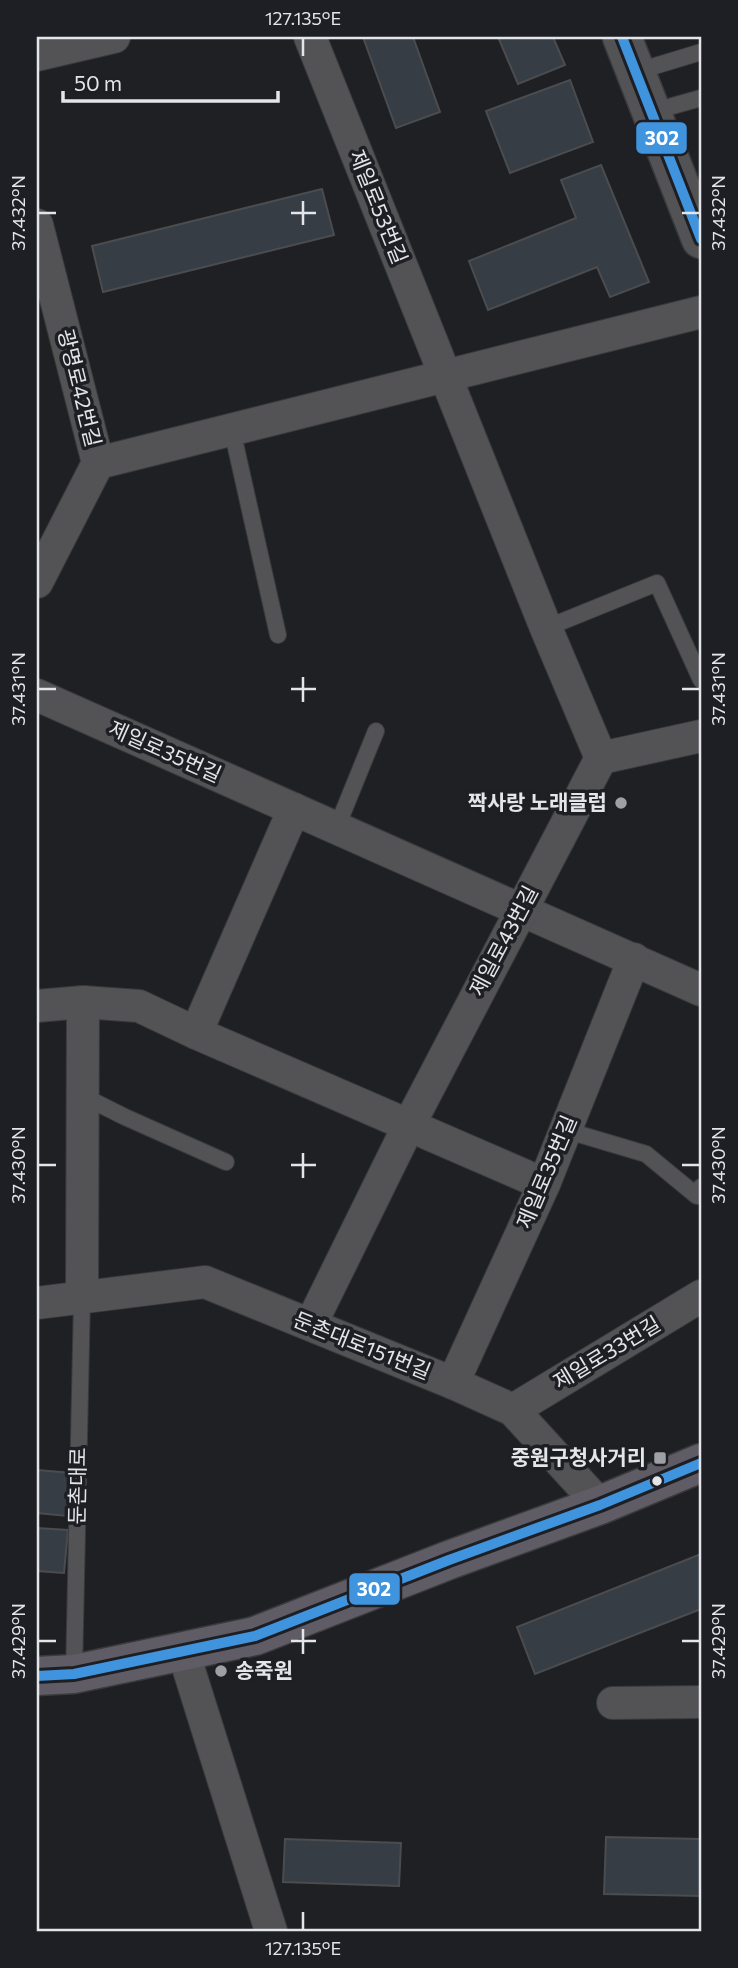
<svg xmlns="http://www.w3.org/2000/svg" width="738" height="1968" font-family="Commissioner,'Noto Sans KR',sans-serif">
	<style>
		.building { fill: #373d45; stroke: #4b4c4f; stroke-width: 2 }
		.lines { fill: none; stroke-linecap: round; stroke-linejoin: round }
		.service-casing { stroke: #393a3c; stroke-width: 18 }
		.minor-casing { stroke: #393a3c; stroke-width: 34 }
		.secondary-casing { stroke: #393a3c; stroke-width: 41 }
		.primary-casing { stroke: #393a3c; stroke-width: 41 }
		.service { stroke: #535356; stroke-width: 16 }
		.minor { stroke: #535356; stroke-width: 32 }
		.secondary { stroke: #535356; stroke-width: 38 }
		.primary { stroke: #605c66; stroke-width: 38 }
		.bus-1-casing { stroke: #1e1f24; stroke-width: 16 }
		.bus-1 { stroke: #4094de; stroke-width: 10 }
		.ticks { fill: none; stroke: #e4e5e9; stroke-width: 2.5 }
		.poi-dot { fill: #9fa0a4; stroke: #1e1f24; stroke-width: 2.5 }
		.bus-dot { fill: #e4e5e9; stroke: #1e1f24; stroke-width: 2.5 }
		.labels { text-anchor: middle; stroke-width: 7; stroke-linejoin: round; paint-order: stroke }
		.street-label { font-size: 21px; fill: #e4e5e9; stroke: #1e1f24 }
		.poi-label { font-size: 21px; font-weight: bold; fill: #e4e5e9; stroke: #1e1f24; text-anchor: end }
		.line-badge { stroke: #1e1f24; stroke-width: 2.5 }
		.badge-label { font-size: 19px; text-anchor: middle; font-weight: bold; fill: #fff }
		.neatline { fill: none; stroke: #e4e5e9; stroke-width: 2.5 }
		.ticks-label { font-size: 18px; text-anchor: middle; fill: #e4e5e9 }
	</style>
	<rect width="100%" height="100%" fill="#1f2023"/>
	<g class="building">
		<polygon points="363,37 413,37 440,112 396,128"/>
		<polygon points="498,37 553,37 565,65 518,84"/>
		<polygon points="570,80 593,142 510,173 486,111"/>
		<polygon points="601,165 649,282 610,297 597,267 488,310 469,261 576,218 561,180"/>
		<polygon points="322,189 334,235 103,292 92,246"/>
		<polygon points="37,1470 72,1473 68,1516 37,1513"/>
		<polygon points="37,1528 68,1530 64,1573 37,1571"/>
		<polygon points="701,1554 701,1609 535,1674 517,1627"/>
		<polygon points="606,1837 701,1839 701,1896 604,1894"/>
		<polygon points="285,1839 401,1843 399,1886 283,1882"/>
	</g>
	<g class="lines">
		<g class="service-casing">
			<g id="service">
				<polyline points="635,72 701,52"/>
				<polyline points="651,112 701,98"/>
				<polyline points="232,430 278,635"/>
				<polyline points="546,628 657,583 701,680"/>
				<polyline points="337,827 376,731"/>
				<polyline points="83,1096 125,1117 226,1162"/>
				<polyline points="565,1130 646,1154 697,1196 701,1187"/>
				<polyline points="74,1673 82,1298"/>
			</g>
		</g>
		<g class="minor-casing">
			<g id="minor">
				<polyline points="310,37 546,628 601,758"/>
				<polyline points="37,55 114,37"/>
				<polyline points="37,225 98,463 37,582"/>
				<polyline points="98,463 701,312"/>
				<polyline points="37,695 701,990"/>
				<polyline points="37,1006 83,1002 139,1006 196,1033 544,1184"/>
				<polyline points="196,1033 294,809"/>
				<polyline points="82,1298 83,1002"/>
				<polyline points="37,1303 205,1282 453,1383 513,1410 600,1505"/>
				<polyline points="311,1324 409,1125 601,758 701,736"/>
				<polyline points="453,1383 544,1184 634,959"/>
				<polyline points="513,1410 701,1296"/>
				<polyline points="183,1651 271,1931"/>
				<polyline points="613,1703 701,1702"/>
			</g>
		</g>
		<g class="secondary-casing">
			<polyline id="secondary" points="622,37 701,239"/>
		</g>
		<g class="primary-casing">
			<polyline id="primary" points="37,1676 74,1674 255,1636 449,1560 600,1505 701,1463"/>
		</g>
		<use href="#service" class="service"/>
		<use href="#minor" class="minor"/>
		<use href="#secondary" class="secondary"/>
		<use href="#primary" class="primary"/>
		<g class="bus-1-casing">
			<g id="bus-1">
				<polyline points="622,37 701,239"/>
				<polyline points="37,1676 74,1674 255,1636 449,1560 600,1505 701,1463"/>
			</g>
		</g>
		<use href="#bus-1" class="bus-1"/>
	</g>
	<path class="ticks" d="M303 38V56M303 201V225M38 213H56M291 213H316M682 213H700M303 677V702M38 689H56M291 689H316M682 689H700M303 1153V1178M38 1165H56M291 1165H316M682 1165H700M303 1629V1654M38 1641H56M291 1641H316M682 1641H700M303 1912V1930"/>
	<g class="poi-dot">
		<circle cx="621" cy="803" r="7"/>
		<rect x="653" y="1451" width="14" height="14" rx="3.5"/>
		<circle cx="221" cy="1671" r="7"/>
	</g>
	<circle class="bus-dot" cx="657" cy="1481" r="6"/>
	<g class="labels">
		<g class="street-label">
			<text transform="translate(378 207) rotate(68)" y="7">제일로53번길</text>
			<text transform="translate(79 388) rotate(76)" y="7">광명로42번길</text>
			<text transform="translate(165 752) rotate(24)" y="7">제일로35번길</text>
			<text transform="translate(504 941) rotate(-62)" y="7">제일로43번길</text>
			<text transform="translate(547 1172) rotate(-67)" y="7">제일로35번길</text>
			<text transform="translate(362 1346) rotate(22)" y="7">둔촌대로151번길</text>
			<text transform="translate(607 1353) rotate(-31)" y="7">제일로33번길</text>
			<text transform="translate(78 1486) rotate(-89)" y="7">둔촌대로</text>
		</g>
		<g class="poi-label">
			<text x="607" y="810">짝사랑 노래클럽</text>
			<text x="646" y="1465">중원구청사거리</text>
			<text x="235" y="1678" text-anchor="start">송죽원</text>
		</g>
	</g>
	<g class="line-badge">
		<rect x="635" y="121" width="53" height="34" rx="7" fill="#4094de"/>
		<rect x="348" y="1572" width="53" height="34" rx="7" fill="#4094de"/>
	</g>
	<g class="badge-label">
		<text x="662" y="145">302</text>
		<text x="374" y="1596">302</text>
	</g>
	<rect width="738" height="1968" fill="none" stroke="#1e1f24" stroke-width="77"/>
	<path d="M63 91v10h215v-10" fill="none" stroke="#e4e5e9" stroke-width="3.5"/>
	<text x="74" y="91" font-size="21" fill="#e4e5e9" stroke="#1e1f24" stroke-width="5" paint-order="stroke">50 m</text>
	<rect x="38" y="38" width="662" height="1892" class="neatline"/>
	<g class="ticks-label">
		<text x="303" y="25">127.135°E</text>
		<text transform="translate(19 213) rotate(-90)" y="6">37.432°N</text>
		<text transform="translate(719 213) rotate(-90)" y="6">37.432°N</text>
		<text transform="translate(19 689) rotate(-90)" y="6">37.431°N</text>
		<text transform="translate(719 689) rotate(-90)" y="6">37.431°N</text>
		<text transform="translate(19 1165) rotate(-90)" y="6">37.430°N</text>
		<text transform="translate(719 1165) rotate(-90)" y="6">37.430°N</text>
		<text transform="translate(19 1641) rotate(-90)" y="6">37.429°N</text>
		<text transform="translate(719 1641) rotate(-90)" y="6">37.429°N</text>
		<text x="303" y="1955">127.135°E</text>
	</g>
</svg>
